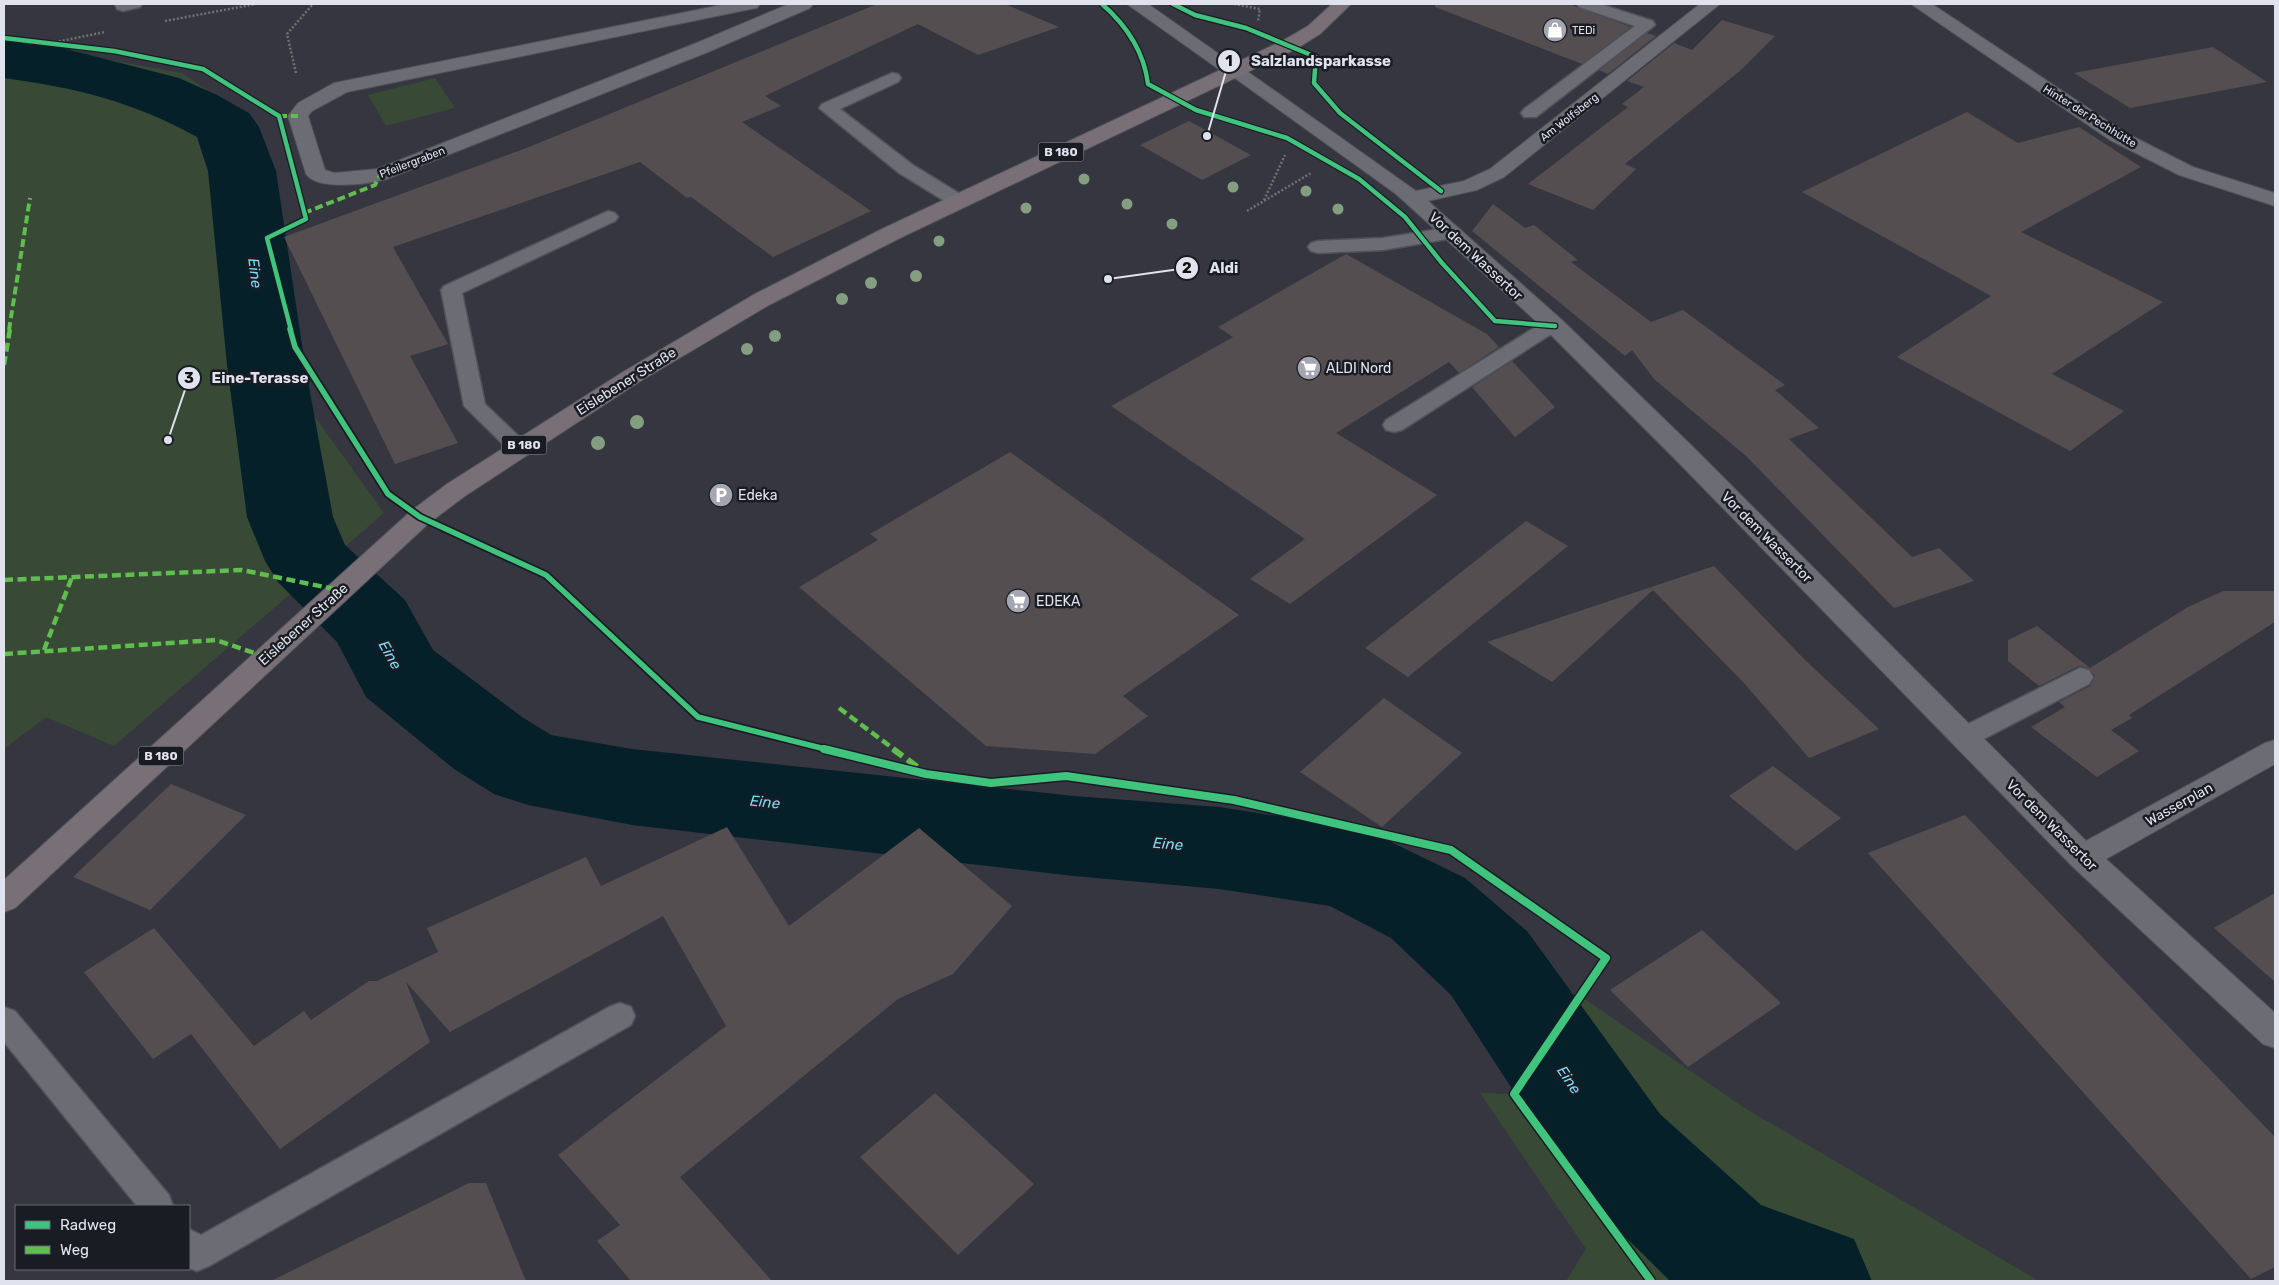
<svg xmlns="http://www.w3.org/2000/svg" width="2279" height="1285" font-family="Rubik,sans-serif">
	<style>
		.green { fill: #384a36 }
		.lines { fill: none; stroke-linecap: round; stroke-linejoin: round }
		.river { fill: #052029; fill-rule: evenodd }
		.building { fill: #544e50 }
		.lane-casing { stroke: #50525b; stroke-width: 3 }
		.street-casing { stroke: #50525b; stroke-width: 2 }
		.secondary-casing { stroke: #50525b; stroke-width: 2 }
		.primary-casing { stroke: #50525b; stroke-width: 2 }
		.path { stroke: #6f7177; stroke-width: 2.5; stroke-dasharray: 2 2; stroke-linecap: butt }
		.lane { fill: #6b6c74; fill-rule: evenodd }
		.street { fill: #6b6c74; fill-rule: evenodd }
		.secondary { fill: #6b6c74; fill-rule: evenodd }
		.primary { fill: #797077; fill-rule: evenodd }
		.quiet-far2 { stroke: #5fbe4e; stroke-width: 4; stroke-dasharray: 8 4; stroke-linecap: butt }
		.quiet-far1 { stroke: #5fbe4e; stroke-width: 4.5; stroke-dasharray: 9 4.5; stroke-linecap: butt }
		.quiet { stroke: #5fbe4e; stroke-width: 6; stroke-dasharray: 12 6; stroke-linecap: butt }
		.cycleway-far2-casing { stroke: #1a1c24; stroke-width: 7 }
		.cycleway-far1-casing { stroke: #1a1c24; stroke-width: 9 }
		.cycleway-casing { stroke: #1a1c24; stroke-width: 11 }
		.cycleway-far2 { stroke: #40c37c; stroke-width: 4.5 }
		.cycleway-far1 { stroke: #40c37c; stroke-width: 5.5 }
		.cycleway { stroke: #40c37c; stroke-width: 8 }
		.tree { fill: #839e81 }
		.labels { text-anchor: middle; stroke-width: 5; stroke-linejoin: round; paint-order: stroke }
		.far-poi-label { font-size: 11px; fill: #e0e2ee; stroke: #1a1c24; text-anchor: start }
		.far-street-label { font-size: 11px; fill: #e0e2ee; stroke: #1a1c24 }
		.shield { fill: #1a1c24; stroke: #a5a7b1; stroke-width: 1 }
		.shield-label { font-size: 12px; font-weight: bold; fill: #e0e2ee }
		.street-label { font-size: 14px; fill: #e0e2ee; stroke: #1a1c24 }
		.poi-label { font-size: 14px; fill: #e0e2ee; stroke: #1a1c24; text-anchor: start }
		.water-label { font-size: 15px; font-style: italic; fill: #7fdcf8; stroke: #1a1c24 }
		.leader { fill: none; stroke: #e0e2ee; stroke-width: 2 }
		.callout-dot { fill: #e0e2ee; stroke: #1a1c24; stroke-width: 2 }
		.mark-label { font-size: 15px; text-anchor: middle; font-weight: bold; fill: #111 }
		.callout-label { font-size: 15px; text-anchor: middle; font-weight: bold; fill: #e0e2ee; stroke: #1a1c24; stroke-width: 5; stroke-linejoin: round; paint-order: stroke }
	</style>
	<rect width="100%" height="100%" fill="#353640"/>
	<g class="green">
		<polygon points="4,41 182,73 247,117 243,258 280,368 384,513 114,746 46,717 4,749"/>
		<polygon points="435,78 455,108 386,126 368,95"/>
		<polygon points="1579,995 1743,1107 2039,1281 1566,1281 1586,1249 1480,1093 1514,1094"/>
	</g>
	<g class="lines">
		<path class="river" d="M4 40 58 47 179 78 217 95 249 113 259 127 276 171 305 365 333 517 345 545 405 600 433 650 522 717 551 735 632 749 1074 796 1219 807 1349 827 1385 839 1465 878 1527 931 1660 1114 1761 1205 1854 1239 1872 1281H1670L1578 1190 1451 995 1391 938 1330 906 1219 889 1074 876 632 825 528 805 494 794 454 769 366 697 337 642 278 582 265 561 247 517 227 365 208 171 197 137C132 101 76 88 4 78Z"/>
	</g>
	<g class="building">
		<polygon points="877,4 1005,4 1059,27 978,55 918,24 765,96 781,106 742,122 871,211 773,257 691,197 687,198 640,162 393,247 448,344 410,356 458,443 395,464 284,237 529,147"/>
		<polygon points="1435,4 1569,4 1631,27 1582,64 1435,7"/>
		<polygon points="1722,20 1775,36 1741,70 1625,164 1636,169 1593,210 1528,184 1628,107 1622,104 1644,87 1627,81 1674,43 1692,50"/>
		<polygon points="1647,33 1656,36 1608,74 1599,70"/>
		<polygon points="2213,47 2267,82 2130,108 2074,73"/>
		<polygon points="1967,112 2018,143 2079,127 2141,167 2021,232 2163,302 2052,374 2124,411 2070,451 1897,357 1991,296 1802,192"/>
		<polygon points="1189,121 1251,155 1202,180 1140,145"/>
		<polygon points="1493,204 1525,228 1534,225 1578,260 1571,262 1651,322 1683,310 1785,385 1775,390 1819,428 1789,439 1912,557 1939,548 1974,581 1894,608 1746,456 1654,379 1632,350 1625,356 1472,231"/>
		<polygon points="1346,254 1487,334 1499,347 1459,373 1449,362 1336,433 1437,495 1290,604 1250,579 1305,539 1111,406 1233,337 1218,327"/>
		<polygon points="1512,361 1555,407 1515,437 1472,387"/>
		<polygon points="1010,452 1239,615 1123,696 1148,716 1095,754 986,746 799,587 878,540 870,534"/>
		<polygon points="1526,521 1568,546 1408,677 1365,648"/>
		<polygon points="1714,566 1805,660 1879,729 1809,758 1743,682 1653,590 1552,682 1487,642"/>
		<polygon points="2223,591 2275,591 2275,622 2129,715 2132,718 2111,730 2139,751 2097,777 2031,727 2065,707 2059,702 2090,686 2095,676 2089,668 2079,666 2039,686 2008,661 2008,640 2037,626 2090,668 2188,607"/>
		<polygon points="1384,698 1462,753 1382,827 1300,772"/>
		<polygon points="1773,766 1841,818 1796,851 1729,796"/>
		<polygon points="171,784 246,815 150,910 73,877"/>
		<polygon points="1965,815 2275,1137 2275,1267 2251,1279 1868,853"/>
		<polygon points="727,827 789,926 919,828 1012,906 953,974 898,999 680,1177 772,1281 631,1281 597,1241 620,1225 558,1155 726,1026 663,916 450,1032 406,982 430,1042 280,1149 191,1034 153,1059 84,972 154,928 254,1046 304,1011 311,1020 369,981 377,981 438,952 427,928 586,857 601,886"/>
		<polygon points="2275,893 2275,982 2214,928"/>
		<polygon points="1702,930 1781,1003 1688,1067 1610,990"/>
		<polygon points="935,1093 1034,1184 958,1255 860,1157"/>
		<polygon points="469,1183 486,1183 526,1281 271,1281"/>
	</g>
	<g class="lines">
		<g class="lane-casing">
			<g id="lane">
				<polygon points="115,4 142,4 140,7 123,11 117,9"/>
				<polygon points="1577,4 1600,4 1653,21 1655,25 1536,117 1524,117 1521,113 1524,109 1635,26 1579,7"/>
				<polygon points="892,73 898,74 901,78 898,82 840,109 913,165 965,197 967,201 965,205 951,205 899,173 819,108 822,104"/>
				<polygon points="608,211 615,213 618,217 615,221 462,293 485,404 531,448 528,453 520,455 512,453 464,406 441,290 444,286"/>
				<polygon points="1452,227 1459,229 1462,233 1459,237 1383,250 1318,253 1311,251 1308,247 1311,243 1318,241 1383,238"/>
				<polygon points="1555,320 1562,322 1565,326 1562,330 1548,336 1402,430 1394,432 1386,430 1383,425 1386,420 1534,328"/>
				<polygon points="2080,668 2089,670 2093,677 2089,684 1974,744 1965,747 1956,744 1952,737 1956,730"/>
				<polygon points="620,1003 631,1007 635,1016 631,1025 209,1266 197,1271 189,1268 189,1229 201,1235 609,1007"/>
				<polygon points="4,1007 15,1011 169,1195 173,1206 137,1206 4,1042"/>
			</g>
		</g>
		<g class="street-casing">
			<g id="street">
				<path d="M726 4H760L757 8 751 9 347 92 312 111 308 116 325 170 334 173 377 169 694 44 789 4H813L810 8 708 52 387 179C369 184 317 191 306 174L288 116 298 103 334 83Z"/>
				<polygon points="1700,4 1720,4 1504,177 1477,190 1428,201 1563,321 1694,448 2086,841 2265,743 2275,740 2275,764 2106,859 2275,1013 2275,1048 2263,1044 2072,866 1676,460 1547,331 1396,194 1225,71 1227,67 1241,67 1416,191 1464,181 1490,169"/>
				<polygon points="1911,4 1932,4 2124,132 2193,167 2275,193 2275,206 2179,175 2110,140"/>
			</g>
		</g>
		<g class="secondary-casing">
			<polygon id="secondary" points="1127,4 1148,4 1243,71 1241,75 1227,75"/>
		</g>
		<g class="primary-casing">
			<polygon id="primary" points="1332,4 1351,4 1320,34 1296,49 898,239 769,305 639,382 465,496 429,523 15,908 4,912 4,880 411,511 447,484 623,372 753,295 882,229 1282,41 1308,26"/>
		</g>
		<g class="path">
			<polyline points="1234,4 1260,9 1258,21"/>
			<polyline points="165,21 256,4"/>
			<polyline points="51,43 105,32"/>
			<polyline points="296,73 287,34 313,4"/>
			<polyline points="1264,200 1285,155"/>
			<polyline points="1247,211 1311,173"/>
		</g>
		<use href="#lane" class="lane"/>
		<use href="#street" class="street"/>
		<use href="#secondary" class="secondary"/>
		<use href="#primary" class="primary"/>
		<g class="quiet-far2">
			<polyline points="279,116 298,116"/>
			<polyline points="304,213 375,185 380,175"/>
			<polyline points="9,330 30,198"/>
		</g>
		<g class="quiet-far1">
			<polyline points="4,365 10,329"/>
			<polyline points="4,580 242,570 339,590"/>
			<polyline points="44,650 72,577"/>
			<polyline points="4,654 216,640 266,657"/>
			<polyline points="839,708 895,750"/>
		</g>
		<polyline class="quiet" points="893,749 920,769"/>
		<g class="cycleway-far2-casing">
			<g id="cycleway-far2">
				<path d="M1102 4C1126 25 1144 52 1148 84L1196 110 1287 138 1359 179 1405 217 1442 263 1495 321 1555 326"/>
				<polyline points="1173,4 1195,15 1246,28 1316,57 1314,83 1340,113 1441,191"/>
				<polyline points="4,38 114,51 203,69 279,116 306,219 267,238 291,330"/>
			</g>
		</g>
		<g class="cycleway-far1-casing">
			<polyline id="cycleway-far1" points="290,329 295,347 388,494 420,517 546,575 698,717 829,750"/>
		</g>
		<g class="cycleway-casing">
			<polyline id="cycleway" points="824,749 926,774 991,783 1066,776 1234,800 1451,850 1606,958 1514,1094 1651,1281"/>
		</g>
		<use href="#cycleway-far2" class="cycleway-far2"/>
		<use href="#cycleway-far1" class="cycleway-far1"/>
		<use href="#cycleway" class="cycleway"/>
	</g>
	<g class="tree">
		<circle cx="1084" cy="179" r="5.5"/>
		<circle cx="1233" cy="187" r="5.5"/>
		<circle cx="1306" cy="191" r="5.5"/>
		<circle cx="1127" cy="204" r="5.5"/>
		<circle cx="1026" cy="208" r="5.5"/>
		<circle cx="1338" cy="209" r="5.5"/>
		<circle cx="1172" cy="224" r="5.5"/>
		<circle cx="939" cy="241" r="5.5"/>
		<circle cx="916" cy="276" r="6"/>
		<circle cx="871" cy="283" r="6"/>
		<circle cx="842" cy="299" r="6"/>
		<circle cx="775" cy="336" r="6"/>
		<circle cx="747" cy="349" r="6"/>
		<circle cx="637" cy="422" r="7"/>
		<circle cx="598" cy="443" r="7"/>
	</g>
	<defs>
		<g id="shop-disc" transform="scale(1.25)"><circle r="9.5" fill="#a4a6b1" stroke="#1a1c24"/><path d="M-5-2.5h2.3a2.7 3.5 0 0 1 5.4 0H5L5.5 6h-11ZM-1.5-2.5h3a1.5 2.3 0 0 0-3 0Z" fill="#fff"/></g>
		<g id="supermarket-disc" transform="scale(1.25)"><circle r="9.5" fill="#a4a6b1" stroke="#1a1c24"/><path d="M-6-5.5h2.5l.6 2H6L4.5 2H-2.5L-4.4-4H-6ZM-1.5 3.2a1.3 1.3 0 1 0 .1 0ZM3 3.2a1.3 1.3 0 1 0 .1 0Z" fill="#fff"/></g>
		<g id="parking-disc" transform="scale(1.25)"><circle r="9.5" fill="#a4a6b1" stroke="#1a1c24"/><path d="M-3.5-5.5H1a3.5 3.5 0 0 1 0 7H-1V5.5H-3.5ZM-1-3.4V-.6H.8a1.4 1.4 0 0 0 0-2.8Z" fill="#fff"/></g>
	</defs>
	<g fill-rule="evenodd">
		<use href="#shop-disc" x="1555" y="30"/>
		<use href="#supermarket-disc" x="1309" y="368"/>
		<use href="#parking-disc" x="721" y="495"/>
		<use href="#supermarket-disc" x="1018" y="601"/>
	</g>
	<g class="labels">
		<g class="far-poi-label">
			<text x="1572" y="34">TEDi</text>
		</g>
		<g class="far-street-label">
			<text transform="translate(2090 116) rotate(32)" y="4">Hinter der Pechhütte</text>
			<text transform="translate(1569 117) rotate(-38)" y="4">Am Wolfsberg</text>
			<text transform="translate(412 162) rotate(-21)" y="4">Pfeilergraben</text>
		</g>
		<g class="shield">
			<rect x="1038.5" y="142.5" width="45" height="19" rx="4"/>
			<rect x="501.5" y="435.5" width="45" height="19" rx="4"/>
			<rect x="138.5" y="746.5" width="45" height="19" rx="4"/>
		</g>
		<g class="shield-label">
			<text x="1061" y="156">B 180</text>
			<text x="524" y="449">B 180</text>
			<text x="161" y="760">B 180</text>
		</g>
		<g class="street-label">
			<text transform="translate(1476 256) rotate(43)" y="5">Vor dem Wassertor</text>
			<text transform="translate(626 381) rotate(-32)" y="5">Eislebener Straße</text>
			<text transform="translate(1767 537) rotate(45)" y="5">Vor dem Wassertor</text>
			<text transform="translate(303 624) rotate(-42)" y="5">Eislebener Straße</text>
			<text transform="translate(2179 804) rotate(-29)" y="5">Wasserplan</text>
			<text transform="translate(2052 825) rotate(45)" y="5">Vor dem Wassertor</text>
		</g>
		<g class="poi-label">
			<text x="1326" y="373">ALDI Nord</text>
			<text x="738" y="500">Edeka</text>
			<text x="1036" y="606">EDEKA</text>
		</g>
		<g class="water-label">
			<text transform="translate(255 273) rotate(83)" y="5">Eine</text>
			<text transform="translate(390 655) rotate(61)" y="5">Eine</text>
			<text transform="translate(765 802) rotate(6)" y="5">Eine</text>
			<text transform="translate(1168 844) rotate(5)" y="5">Eine</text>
			<text transform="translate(1569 1080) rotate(56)" y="5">Eine</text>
		</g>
	</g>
	<path class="leader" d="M1207 136L1229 61M1108 279L1187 268M168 440L189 378"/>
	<g class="callout-dot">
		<circle cx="1207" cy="136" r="5"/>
		<circle cx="1108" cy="279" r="5"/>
		<circle cx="168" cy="440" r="5"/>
		<circle cx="1229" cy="61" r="12"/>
		<circle cx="1187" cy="268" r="12"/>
		<circle cx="189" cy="378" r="12"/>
	</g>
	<g class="mark-label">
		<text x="1229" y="66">1</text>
		<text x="1187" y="273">2</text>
		<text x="189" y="383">3</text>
	</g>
	<g class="callout-label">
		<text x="1321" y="66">Salzlandsparkasse</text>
		<text x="1224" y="273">Aldi</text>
		<text x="260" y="383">Eine-Terasse</text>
	</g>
	<rect width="2279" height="1285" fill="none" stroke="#e0e2ee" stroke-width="10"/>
	<rect x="15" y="1205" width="175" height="65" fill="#1a1c24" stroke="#696b75"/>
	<rect x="25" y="1221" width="25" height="8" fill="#40c37c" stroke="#696b75"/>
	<text x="60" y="1230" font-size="15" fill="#e0e2ee">Radweg</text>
	<rect x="25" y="1246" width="25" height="8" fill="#5fbe4e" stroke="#696b75"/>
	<text x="60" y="1255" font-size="15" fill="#e0e2ee">Weg</text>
</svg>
